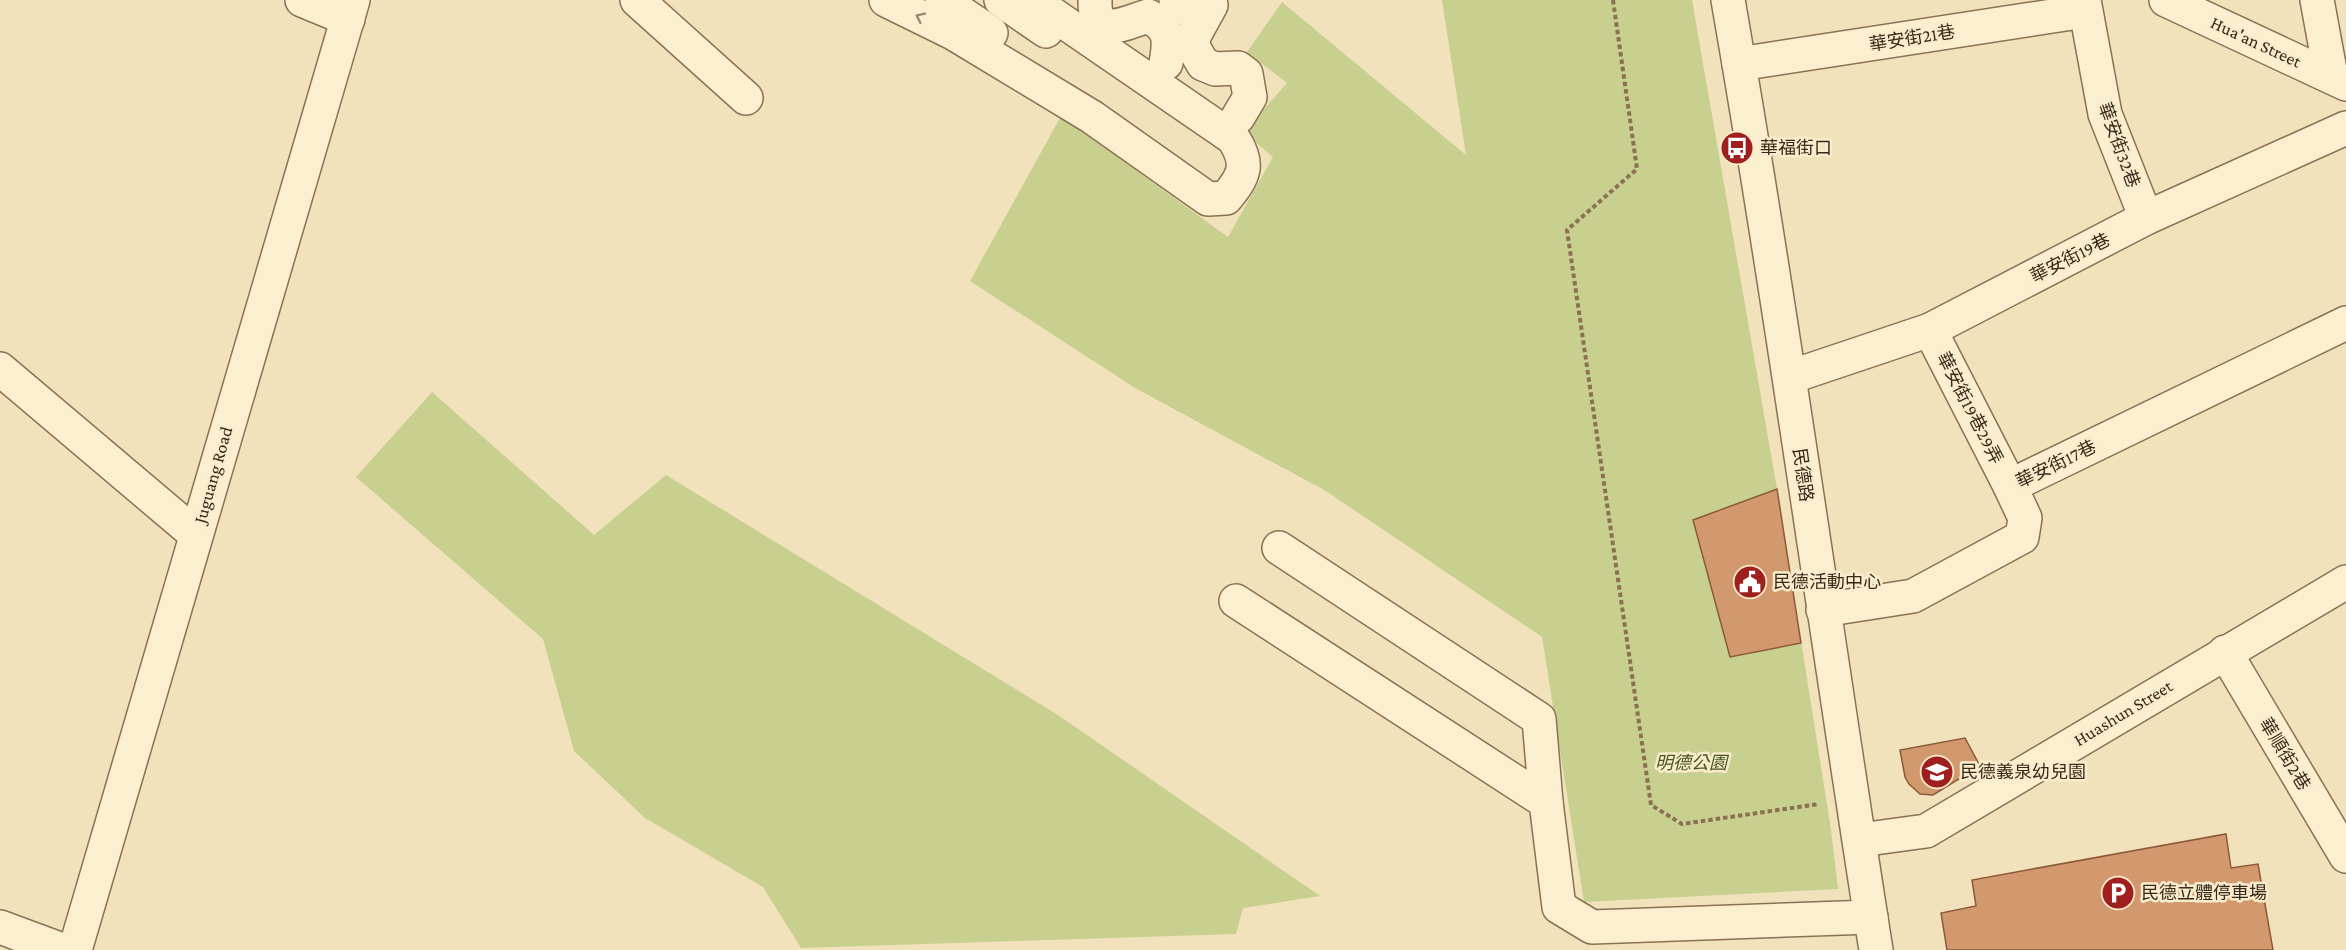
<svg xmlns="http://www.w3.org/2000/svg" width="2346" height="950" font-family="'Crimson Pro','Noto Sans TC',serif">
	<style>
		.green { fill: #c8d08f }
		.building { fill: #d3996e; stroke: #8c5938; stroke-width: 1.5 }
		.lines { fill: none; stroke-linecap: round; stroke-linejoin: round }
		.minor-casing { stroke: #8b7154; stroke-width: 36 }
		.path { stroke: #8b7154; stroke-width: 4; stroke-dasharray: 4.5 3; stroke-linecap: butt }
		.minor { stroke: #fcefd0; stroke-width: 33 }
		.oneway { stroke: #9a8c75 }
		.labels { text-anchor: middle; stroke-width: 5; stroke-linejoin: round; paint-order: stroke }
		.street-label { font-size: 18px; fill: #38291a; stroke: #f8eccc }
		.poi-label { font-size: 18px; fill: #38291a; stroke: #f8eccc; text-anchor: start }
		.park-label { font-size: 18px; font-style: italic; fill: #48571f; stroke: #f8eccc }
	</style>
	<rect width="100%" height="100%" fill="#f2e2bc"/>
	<g class="green">
		<polygon points="1442,0 1692,0 1777,489 1831,830 1838,889 1584,902 1542,637 1326,491 1135,388 970,281 1061,116 1228,237 1273,157 1244,132 1287,83 1247,52 1282,2 1466,155"/>
		<polygon points="432,392 594,535 666,475 1058,715 1320,896 1243,908 1236,934 801,948 763,887 645,818 574,751 543,639 356,477"/>
	</g>
	<g class="building">
		<polygon points="1777,489 1801,643 1730,657 1693,520"/>
		<polygon points="1965,738 1980,766 1933,795 1920,794 1909,784 1905,777 1900,750"/>
		<polygon points="2226,834 2231,868 2258,864 2273,950 1947,950 1941,913 1976,906 1972,880"/>
	</g>
	<g class="lines">
		<g class="minor-casing">
			<g id="minor">
				<polyline points="302,0 348,19"/>
				<polyline points="637,0 746,98"/>
				<path d="M886 0 953 33 1092 117 1208 199 1226 198C1245 175 1250 164 1233 138L1032 0"/>
				<polyline points="942,0 991,33"/>
				<polyline points="1001,0 1046,31"/>
				<path d="M1095 0C1094 41 1125 23 1148 16 1171 28 1170 40 1166 63"/>
				<polyline points="1176,0 1202,20"/>
				<polyline points="1204,0 1211,5 1195,34 1192,45 1203,64 1215,69 1238,68 1246,74 1250,97 1238,117"/>
				<path d="M1728 0C1783 316 1826 634 1876 950"/>
				<polyline points="2084,0 2105,114 2146,218"/>
				<polyline points="2166,0 2346,84"/>
				<polyline points="2317,0 2331,76"/>
				<polyline points="1739,64 2085,11"/>
				<polyline points="1930,330 2010,486"/>
				<polyline points="0,369 195,534"/>
				<polyline points="1790,377 1930,330 2146,218 2346,128"/>
				<polyline points="1279,548 1539,719 1546,802"/>
				<polyline points="1236,601 1546,802 1559,907 1592,927 1871,917"/>
				<polyline points="1823,610 1913,596 2022,537 2025,518 2010,486 2346,323"/>
				<polyline points="2225,652 2346,856"/>
				<polyline points="1860,840 1926,831 2346,582"/>
				<polyline points="0,927 62,950"/>
				<polyline points="75,950 353,0"/>
			</g>
		</g>
		<polyline class="path" points="1613,0 1637,169 1567,230 1651,805 1682,824 1819,804"/>
		<use href="#minor" class="minor"/>
	</g>
	<defs><path id="oneway-chevron" d="M-2-3.5L2.5 0L-2 3.5" fill="none" stroke-width="1.6" stroke-linecap="round" stroke-linejoin="round" transform="scale(1.5)"/></defs>
	<use class="oneway" href="#oneway-chevron" transform="translate(920 17) rotate(-154)"/>
	<defs>
		<g id="bus-disc" transform="scale(1.725)"><circle r="9.5" fill="#9f1f1f" stroke="#f8eccc"/><path d="M-5-6H5V4H4V6H2V4H-2V6H-4V4H-5ZM-3.5-4V0h7V-4ZM-3.5 1.2v1.5H-2V1.2ZM2 1.2v1.5H3.5V1.2Z" fill="#fff"/></g>
		<g id="civic-disc" transform="scale(1.725)"><circle r="9.5" fill="#9f1f1f" stroke="#f8eccc"/><path d="M-.6-6.5H3V-4.5H.6V-3L4-1V1h2V6H-6V1h2V-1L-.6-3ZM-1.2 2.5V6h2.4V2.5Z" fill="#fff"/></g>
		<g id="school-disc" transform="scale(1.725)"><circle r="9.5" fill="#9f1f1f" stroke="#f8eccc"/><path d="M0-5L7-2L0 1L-7-2ZM-4 1L0 2.5L4 1V4Q0 6-4 4Z" fill="#fff"/></g>
		<g id="parking-disc" transform="scale(1.725)"><circle r="9.5" fill="#9f1f1f" stroke="#f8eccc"/><path d="M-3.5-5.5H1a3.5 3.5 0 0 1 0 7H-1V5.5H-3.5ZM-1-3.4V-.6H.8a1.4 1.4 0 0 0 0-2.8Z" fill="#fff"/></g>
	</defs>
	<g fill-rule="evenodd">
		<use href="#bus-disc" x="1737" y="148"/>
		<use href="#civic-disc" x="1750" y="582"/>
		<use href="#school-disc" x="1937" y="772"/>
		<use href="#parking-disc" x="2118" y="893"/>
	</g>
	<g class="labels">
		<g class="street-label">
			<text transform="translate(1912 38) rotate(-9)" y="6">華安街21巷</text>
			<text transform="translate(2256 42) rotate(25)" y="6">Hua'an Street</text>
			<text transform="translate(2119 145) rotate(70)" y="6">華安街32巷</text>
			<text transform="translate(2070 258) rotate(-27)" y="6">華安街19巷</text>
			<text transform="translate(1970 408) rotate(63)" y="6">華安街19巷29弄</text>
			<text transform="translate(2056 464) rotate(-26)" y="6">華安街17巷</text>
			<text transform="translate(213 475) rotate(-74)" y="6">Juguang Road</text>
			<text transform="translate(1803 475) rotate(82)" y="6">民德路</text>
			<text transform="translate(2123 713) rotate(-31)" y="6">Huashun Street</text>
			<text transform="translate(2285 754) rotate(59)" y="6">華順街2巷</text>
		</g>
		<g class="poi-label">
			<text x="1760" y="154">華福街口</text>
			<text x="1773" y="588">民德活動中心</text>
			<text x="1960" y="778">民德義泉幼兒園</text>
			<text x="2141" y="899">民德立體停車場</text>
		</g>
		<g class="park-label">
			<text x="1691" y="769">明德公園</text>
		</g>
	</g>
</svg>
